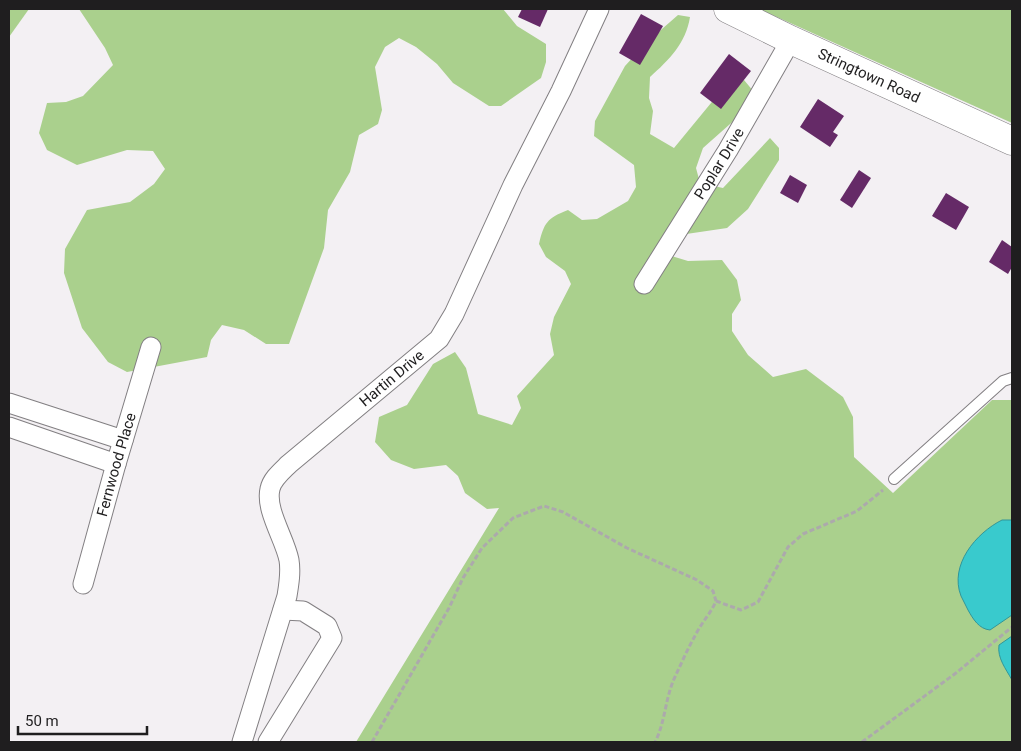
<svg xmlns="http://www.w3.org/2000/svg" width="1021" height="751" font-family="Roboto,sans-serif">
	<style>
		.green { fill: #aad08d }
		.water { fill: #39cacd; stroke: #319699 }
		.building { fill: #652a67 }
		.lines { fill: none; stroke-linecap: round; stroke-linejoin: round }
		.service-casing { stroke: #827f82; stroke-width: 12 }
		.minor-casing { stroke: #827f82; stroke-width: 21 }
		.secondary-casing { stroke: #827f82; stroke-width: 29 }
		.path { stroke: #aca9ac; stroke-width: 3; stroke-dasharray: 5 2.5; stroke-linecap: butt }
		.service { stroke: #fff; stroke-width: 10 }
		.minor { stroke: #fff; stroke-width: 19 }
		.secondary { stroke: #fff; stroke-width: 28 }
		.labels { text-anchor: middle; stroke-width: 5; stroke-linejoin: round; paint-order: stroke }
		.street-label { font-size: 15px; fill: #1f1e1f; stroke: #f3f0f3 }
	</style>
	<rect width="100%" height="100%" fill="#f3f0f3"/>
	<g class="green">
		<polygon points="9,9 29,9 9,37"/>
		<polygon points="79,9 503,9 517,26 546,44 546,62 541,78 501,106 489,106 453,83 437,64 416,47 399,38 385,47 375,67 382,110 378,124 359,135 350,172 328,210 324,248 289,344 266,344 244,330 222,325 211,340 207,357 127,372 108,362 82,328 64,273 65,249 87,210 130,202 154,184 165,169 153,151 127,150 77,165 47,150 39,133 47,103 66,102 83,96 113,65 105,48"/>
		<polygon points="759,9 1012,9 1012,123"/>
		<path d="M678 15 690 17C686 43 669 60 650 77L649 98 653 111 650 134 674 148 725 86 744 80 754 92 747 109 703 148 696 168 700 183 723 188 770 138 779 148V160L748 209 727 228 666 237 665 254 688 261 722 260 737 280 741 300 732 314V331L748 355 773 377 806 369 843 397 853 417 854 457 893 493 992 400H1012V742H356L499 508 487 509 465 493 458 476 446 465 414 469 391 460 375 442 379 417 407 405 433 364 455 352 466 368 478 414 512 425 521 408 517 396 554 355 550 334 554 317 571 284 565 271 546 257 539 244C544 223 547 218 568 210L582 220 597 219 628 201 636 187 634 165 594 136 595 121 625 66 646 43Z"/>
	</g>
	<g class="water">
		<path d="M1002 520H1012V615L990 630C979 629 973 619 968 610 966 605 963 601 961 596 949 565 976 533 1002 520Z"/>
		<path d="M1012 636V680C1006 669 997 658 999 645Z"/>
	</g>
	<g class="building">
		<polygon points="522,9 548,9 540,27 518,17"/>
		<polygon points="641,14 663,26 640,65 619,53"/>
		<polygon points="729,54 751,71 721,109 700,93"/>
		<polygon points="818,99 844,116 833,132 838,135 830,147 800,127"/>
		<polygon points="859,170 871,178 852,208 840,200"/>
		<polygon points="790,175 807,185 798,203 780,193"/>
		<polygon points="946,193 969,207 956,230 932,216"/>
		<polygon points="1002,240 1012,247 1012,267 1008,274 989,262"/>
	</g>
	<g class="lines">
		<g class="service-casing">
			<polyline id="service" points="894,479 1003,381 1012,378"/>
		</g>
		<g class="minor-casing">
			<g id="minor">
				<path id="s1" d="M644 284 728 150 791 40"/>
				<polyline points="9,403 123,440"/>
				<polyline points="9,427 116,464"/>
				<path id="s2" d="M83 584 116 464 151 347"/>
				<path id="s3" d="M242 742 287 596C289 584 291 572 289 560 285 539 265 510 270 489 272 479 282 471 289 464L439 339 454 314 513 185 561 91 599 9"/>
				<polyline points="268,742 332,638 327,626 303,611 283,610"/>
			</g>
		</g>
		<g class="secondary-casing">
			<g id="secondary">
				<path id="s4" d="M728 9 791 40 1012 141"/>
			</g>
		</g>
		<g class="path">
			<polyline points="716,601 741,610 758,602 788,547 803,534 857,511 883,490"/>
			<path d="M372 742 449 608 463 578 482 548 513 518 544 506 563 512 627 548 697 580 713 591 716 601C711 613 702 622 696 634 688 648 681 664 674 679 665 700 665 723 655 742"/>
			<polyline points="862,742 956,673 1012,627"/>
		</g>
		<use href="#service" class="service"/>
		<use href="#minor" class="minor"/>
		<use href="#secondary" class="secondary"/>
	</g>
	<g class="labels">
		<g class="street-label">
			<text dy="5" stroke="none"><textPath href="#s4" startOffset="156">Stringtown Road</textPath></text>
			<text dy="5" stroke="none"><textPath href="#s1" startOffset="142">Poplar Drive</textPath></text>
			<text dy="5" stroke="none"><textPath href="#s3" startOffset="429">Hartin Drive</textPath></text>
			<text dy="5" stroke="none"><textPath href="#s2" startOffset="124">Fernwood Place</textPath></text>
		</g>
	</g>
	<rect width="1021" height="751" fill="none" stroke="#1f1e1f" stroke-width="20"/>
	<path d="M18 726v8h129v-8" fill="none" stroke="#1f1e1f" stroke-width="2.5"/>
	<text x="25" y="726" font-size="15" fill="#1f1e1f" stroke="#f3f0f3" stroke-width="4" paint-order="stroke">50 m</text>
</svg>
